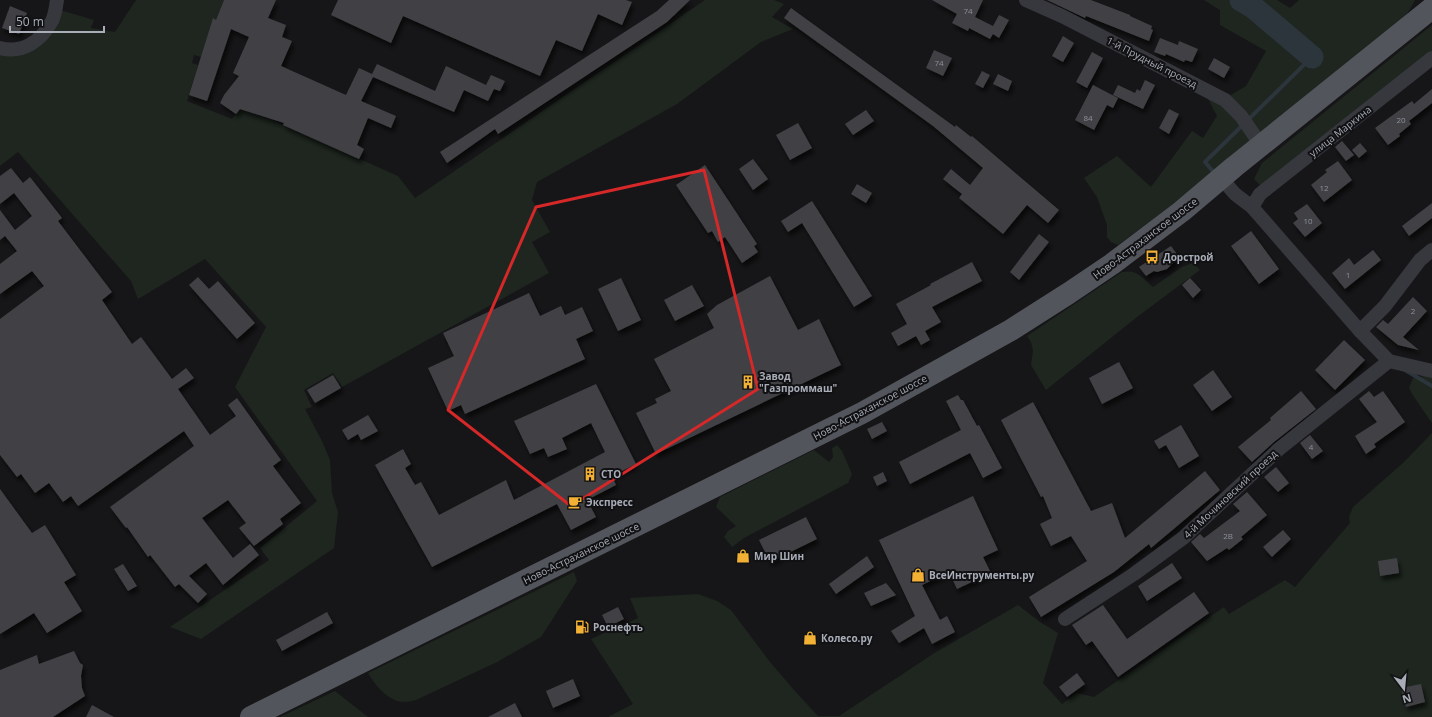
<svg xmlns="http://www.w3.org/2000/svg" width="1432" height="717" font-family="'Open Sans',sans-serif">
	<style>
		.green { fill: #1e261f }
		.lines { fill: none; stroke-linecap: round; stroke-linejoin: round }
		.stream { stroke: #2c353c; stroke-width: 4 }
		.river { stroke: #2c353c; stroke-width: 23 }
		.building { fill: #404145; filter: url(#shadow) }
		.minor { stroke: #37383d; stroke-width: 14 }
		.primary { stroke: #53555c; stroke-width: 22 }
		.marked { fill: none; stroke: #d62828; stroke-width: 3; stroke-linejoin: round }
		.labels { text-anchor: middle; stroke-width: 4; stroke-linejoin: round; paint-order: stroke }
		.number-label { font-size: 8px; fill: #8e929b }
		.street-label { font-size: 10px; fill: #a8adb8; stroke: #111113 }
		.poi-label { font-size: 10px; font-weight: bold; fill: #a8adb8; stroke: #111113; text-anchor: start }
	</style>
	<defs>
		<filter id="shadow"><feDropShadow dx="2.5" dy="4.5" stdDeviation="2" flood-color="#0009"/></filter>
	</defs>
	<rect width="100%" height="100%" fill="#161618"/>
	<g class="green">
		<polygon points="136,0 224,0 216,20 213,19 201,57 194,55 192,63 198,65 187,101 232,119 242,106 248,112 270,119 398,176 415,198 705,0 774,0 784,4 772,17 793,29 761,42 677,104 537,182 532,200 550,232 532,242 549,273 342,387 333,373 304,390 312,407 305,409 322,441 330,460 332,493 338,512 334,548 201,639 170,627 269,560 260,548 317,501 235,387 266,327 205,259 138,299 131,281 18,152 0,166 0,51 19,55 60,10 94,20 91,28 115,32"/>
		<polygon points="1204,0 1277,0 1290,8 1299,0 1415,0 1409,11 1397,25 1260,133 1227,97 1246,86 1266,51 1220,25 1220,10"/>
		<polygon points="1432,25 1432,53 1262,187 1254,179 1262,163"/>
		<polygon points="1206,95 1222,103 1238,118 1250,141 1180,199 1118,245 1111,242 1107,237 1107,225 1097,197 1084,178 1117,156 1151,187 1192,131 1203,138 1217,116"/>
		<path d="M1193 263 1200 270 1137 317 1046 390 1031 365 1033 351 1031 342 1027 336 1122 272C1138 269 1142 278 1153 287L1182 267Z"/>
		<polygon points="1430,375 1432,376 1432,423 1414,397 1409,388 1413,378"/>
		<polygon points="1432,433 1432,717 608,717 633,704 591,639 638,618 630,598 698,594 717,601 731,610 770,662 794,690 818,716 839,716 936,652 1018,605 1040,622 1058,633 1043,683 1062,704 1077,693 1094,697 1224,607 1229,614 1285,580 1295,587 1350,523 1349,517 1353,507 1404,462"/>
		<polygon points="837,445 842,451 852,474 848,483 744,538 732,547 724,537 728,531 736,526 716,507 720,497 814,450 829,462 833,457 832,448"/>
		<path d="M574 572 577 581 541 637 497 662 416 700C412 701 406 702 402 702 387 700 375 685 368 673Z"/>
		<polygon points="335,691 368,717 280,717"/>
	</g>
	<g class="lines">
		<g class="stream">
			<polyline points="1216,175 1205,162 1312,57"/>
			<polyline points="1405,370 1432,386"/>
		</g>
		<polyline class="river" points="1241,0 1253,7 1312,57"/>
	</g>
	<g class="building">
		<polygon points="224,0 276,0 268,18 286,25 282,37 292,41 281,66 346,95 359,68 372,74 377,64 435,91 446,66 486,85 491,75 505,81 500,91 494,89 488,101 464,90 454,112 373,77 361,101 396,116 391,128 368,118 357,145 364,149 359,159 283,125 284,123 240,109 236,114 220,103 224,95 239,76 233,73 249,37 231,29 207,101 189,95 213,18 216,20"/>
		<polygon points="338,0 626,0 632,2 622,25 598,14 582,51 556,40 540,76 403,16 391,43 331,15"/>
		<polygon points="669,0 690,0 667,22 498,134 495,129 447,163 440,152 657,11"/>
		<polygon points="932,0 983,0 975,17 993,26 999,15 1009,20 999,38 993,34 990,39 969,28 968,31 952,23 957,14"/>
		<polygon points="1047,0 1091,0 1130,15 1130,16 1152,26 1151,29 1153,30 1149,41 1086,16 1085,18"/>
		<polygon points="10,6 27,13 19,34 2,28"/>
		<polygon points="791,8 955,127 956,125 971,137 972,136 1059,210 1048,223 1027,205 1003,234 959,198 962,194 943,179 951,169 970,185 983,168 933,126 784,18"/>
		<polygon points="1063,36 1074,43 1063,62 1052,56"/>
		<polygon points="1160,38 1178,45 1179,41 1198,49 1192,62 1185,60 1184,62 1166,54 1165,56 1154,52"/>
		<polygon points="934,50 952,58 943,76 926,68"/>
		<polygon points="1092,52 1103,58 1087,88 1076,82"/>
		<polygon points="1214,58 1230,67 1224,78 1208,69"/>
		<polygon points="982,71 990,75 983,88 975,84"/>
		<polygon points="998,74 1012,81 1008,91 993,84"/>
		<polygon points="1145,80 1155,85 1143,109 1113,95 1118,85 1135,93 1137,89 1140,91"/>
		<polygon points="1093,85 1118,98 1113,108 1107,105 1094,130 1075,120"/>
		<polygon points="1432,89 1432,103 1409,121 1411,124 1399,134 1400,136 1388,145 1375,128 1412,101 1414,104"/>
		<polygon points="1169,109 1179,114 1169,134 1159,128"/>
		<polygon points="866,110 874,121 853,135 845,124"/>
		<polygon points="798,123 812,148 790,160 776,135"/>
		<polygon points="1342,141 1354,155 1346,161 1335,147"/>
		<polygon points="1360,143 1367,151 1359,158 1352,150"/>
		<polygon points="753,159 768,179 753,190 739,169"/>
		<polygon points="1338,161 1352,180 1324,202 1311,185 1327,172 1325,170"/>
		<polygon points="705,165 757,244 754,246 758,252 742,263 725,237 718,242 712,231 708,233 676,185"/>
		<polygon points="11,168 23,183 30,177 62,218 58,221 112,292 102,300 132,344 141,337 172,379 186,368 194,378 178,389 210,435 236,416 228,405 237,398 281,460 273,466 301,503 280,519 283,524 254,546 239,528 246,523 228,500 202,518 233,558 250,544 259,555 223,585 206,563 189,576 207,594 198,603 179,584 175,587 150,555 148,557 127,527 126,528 110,507 194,446 184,431 78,506 71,496 63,502 49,483 35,493 21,474 17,477 0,455 0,319 44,286 32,271 0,294 0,264 17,251 5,236 0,240 0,210 15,230 32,216 14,193 0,204 0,176"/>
		<polygon points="857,184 872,193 866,203 851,194"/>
		<polygon points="812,201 872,296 854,307 802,223 788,232 781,221"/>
		<polygon points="1432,203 1432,218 1409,236 1402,226"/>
		<polygon points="1307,204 1322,223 1305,237 1293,223 1298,219 1294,213"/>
		<polygon points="1251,231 1279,269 1259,284 1231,246"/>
		<polygon points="1039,234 1049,242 1019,280 1010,272"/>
		<polygon points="1171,246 1179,257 1167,269 1157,272 1154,271 1146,276 1139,267"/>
		<polygon points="1373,250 1381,260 1345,289 1332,273 1349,258 1354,265"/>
		<polygon points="972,262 982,281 932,307 941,322 925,331 930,340 921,345 916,336 898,346 891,333 907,324 896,304 931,285 930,284"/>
		<polygon points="770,276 798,330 819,319 841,365 656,454 636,413 657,403 655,399 671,391 654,359 714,328 707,314 717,305"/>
		<polygon points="198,277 209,289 218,281 255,323 237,339 189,285"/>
		<polygon points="621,278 641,320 618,331 598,289"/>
		<polygon points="1190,278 1201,290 1193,298 1182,285"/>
		<polygon points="692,285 704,306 675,321 664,300"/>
		<polygon points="529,293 540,316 561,306 565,315 582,307 593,331 576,339 585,359 465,414 461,405 448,411 428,368 454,356 443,333"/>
		<polygon points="1413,297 1427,311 1403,337 1419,350 1398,345 1376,327 1383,320 1388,324"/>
		<polygon points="1344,340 1365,360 1335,390 1315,370"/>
		<polygon points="1119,362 1133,388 1102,404 1089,378"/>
		<polygon points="1213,370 1232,397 1212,411 1193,385"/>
		<polygon points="333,375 341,388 315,403 307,390"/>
		<polygon points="596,384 636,464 612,476 616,485 587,500 596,517 571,530 557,504 432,567 375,465 403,449 411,464 405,468 415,485 421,482 439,515 506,480 514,500 605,452 591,423 562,438 567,449 548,457 544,448 530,454 514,421"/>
		<polygon points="1301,391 1316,409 1274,442 1252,462 1238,447 1271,420 1270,418"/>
		<polygon points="1369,391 1374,397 1383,391 1405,422 1374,444 1376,447 1366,454 1355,436 1377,422 1359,399"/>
		<polygon points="958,395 961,400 963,400 977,426 979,425 1002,468 983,478 970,453 910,484 899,462 961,430 946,401"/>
		<polygon points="1033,402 1091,511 1112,503 1125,538 1205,471 1220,490 1151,548 1149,544 1114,572 1041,617 1029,597 1087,561 1071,536 1051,546 1040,524 1052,518 1043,496 1041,497 1001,420"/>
		<polygon points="368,415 378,431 361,440 358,434 348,440 342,430"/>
		<polygon points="882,422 887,431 872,439 867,429"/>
		<polygon points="1181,425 1199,456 1179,468 1166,445 1159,449 1154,441"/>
		<polygon points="1310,435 1323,451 1312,459 1300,443"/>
		<polygon points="1276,467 1289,483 1278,492 1264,477"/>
		<polygon points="883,472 887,481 877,486 873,477"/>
		<polygon points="0,489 32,533 45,525 76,575 64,582 82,611 47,633 34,613 0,634"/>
		<polygon points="1247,492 1267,515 1241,537 1243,539 1229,550 1227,548 1207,561 1191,542 1200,534 1204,538 1240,511 1233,504"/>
		<polygon points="973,496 998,550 983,557 991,573 957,589 949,572 922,585 940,620 947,616 955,632 932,644 924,628 899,643 891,631 915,616 879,540"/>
		<polygon points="806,517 817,539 770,562 759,540"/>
		<polygon points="1283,530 1291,539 1272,557 1263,547"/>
		<polygon points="867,556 874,567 836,594 829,584"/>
		<polygon points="1397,558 1399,573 1380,576 1378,561"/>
		<polygon points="1172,563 1182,578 1147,601 1138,586"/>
		<polygon points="123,564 137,586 128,591 114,569"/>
		<polygon points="886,583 896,595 871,606 864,593"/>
		<polygon points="1194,592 1209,613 1118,677 1092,641 1086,645 1072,625 1103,605 1127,639"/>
		<polygon points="618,607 624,619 608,627 602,615"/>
		<polygon points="327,612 333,623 282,651 276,640"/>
		<polygon points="74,651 80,663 83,665 81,676 82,688 85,696 53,717 0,717 0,670 37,655 39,664"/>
		<polygon points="1077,673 1085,684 1067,697 1059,687"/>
		<polygon points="573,679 580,696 553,708 546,691"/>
		<polygon points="1421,684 1425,702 1406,707 1401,688"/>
		<polygon points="515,703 522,717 488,717"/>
		<polygon points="92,705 114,717 86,717"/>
	</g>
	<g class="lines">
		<g class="minor">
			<polyline points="1026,0 1062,16 1225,100 1241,116 1261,145"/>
			<path d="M0 48C23 54 41 41 52 21 55 15 56 7 57 0"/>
			<polyline points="1221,178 1235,194 1252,207 1360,331 1389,361 1432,371"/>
			<polyline points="1252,207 1260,194 1432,58"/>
			<polyline points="1360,331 1385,306 1420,260 1432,250"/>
			<polyline points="1065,619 1134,574 1183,538 1279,449 1389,361"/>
		</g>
		<polyline class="primary" points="251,717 862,413 1011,330 1069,293 1112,264 1182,211 1234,167 1432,8"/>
	</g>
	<path class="marked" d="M704 170 758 389 571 506 448 410 536 207Z"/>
	<defs>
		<g id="bus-bare" transform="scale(1.08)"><path d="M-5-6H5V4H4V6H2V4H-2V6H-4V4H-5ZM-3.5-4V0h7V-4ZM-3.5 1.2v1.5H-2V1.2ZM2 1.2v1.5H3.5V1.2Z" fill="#f2b134" stroke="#111113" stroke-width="2.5" paint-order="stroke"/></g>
		<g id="building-bare" transform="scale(1.08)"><path d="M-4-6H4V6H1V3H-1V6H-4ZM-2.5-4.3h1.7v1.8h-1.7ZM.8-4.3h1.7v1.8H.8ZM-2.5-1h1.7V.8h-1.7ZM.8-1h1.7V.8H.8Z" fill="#f2b134" stroke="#111113" stroke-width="2.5" paint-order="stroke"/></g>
		<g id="cafe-bare" transform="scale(1.08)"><path d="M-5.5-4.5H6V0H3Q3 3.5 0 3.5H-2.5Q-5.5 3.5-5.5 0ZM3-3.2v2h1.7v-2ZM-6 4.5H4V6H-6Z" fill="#f2b134" stroke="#111113" stroke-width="2.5" paint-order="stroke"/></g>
		<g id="shop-bare" transform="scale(1.08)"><path d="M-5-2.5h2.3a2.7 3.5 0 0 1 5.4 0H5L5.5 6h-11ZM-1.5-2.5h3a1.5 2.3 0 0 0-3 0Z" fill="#f2b134" stroke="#111113" stroke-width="2.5" paint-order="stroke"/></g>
		<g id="fuel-bare" transform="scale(1.08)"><path d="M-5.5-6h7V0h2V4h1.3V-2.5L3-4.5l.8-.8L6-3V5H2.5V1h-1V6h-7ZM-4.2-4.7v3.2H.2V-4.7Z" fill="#f2b134" stroke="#111113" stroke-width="2.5" paint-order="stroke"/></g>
	</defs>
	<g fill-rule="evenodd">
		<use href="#bus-bare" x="1152" y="257"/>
		<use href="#building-bare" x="748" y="382"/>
		<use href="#building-bare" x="590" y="474"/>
		<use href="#cafe-bare" x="575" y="502"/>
		<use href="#shop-bare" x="743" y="556"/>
		<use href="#shop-bare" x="918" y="575"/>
		<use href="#fuel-bare" x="582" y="627"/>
		<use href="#shop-bare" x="810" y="638"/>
	</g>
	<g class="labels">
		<g class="number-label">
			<text x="968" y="14">74</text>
			<text x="939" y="66">74</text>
			<text x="1088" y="121">84</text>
			<text x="1401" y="123">20</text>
			<text x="1324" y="191">12</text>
			<text x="1308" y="224">10</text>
			<text x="1348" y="278">1</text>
			<text x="1413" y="314">2</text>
			<text x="1311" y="450">4</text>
			<text x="1228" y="539">2В</text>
		</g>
		<g class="street-label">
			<text transform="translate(1152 62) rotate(27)" y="4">1-й Прудный проезд</text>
			<text transform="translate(1340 131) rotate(-38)" y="4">улица Маркина</text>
			<text transform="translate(1145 238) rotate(-37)" y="4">Ново-Астраханское шоссе</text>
			<text transform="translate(870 407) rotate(-28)" y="4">Ново-Астраханское шоссе</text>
			<text transform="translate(1230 494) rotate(-43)" y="4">4-й Мочиновский проезд</text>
			<text transform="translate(581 553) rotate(-26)" y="4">Ново-Астраханское шоссе</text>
		</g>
		<g class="poi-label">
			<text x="1163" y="261">Дорстрой</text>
			<text x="759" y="380">Завод<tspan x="759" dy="12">"Газпроммаш"</tspan></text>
			<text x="601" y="478">СТО</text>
			<text x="586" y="506">Экспресс</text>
			<text x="754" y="560">Мир Шин</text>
			<text x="929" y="579">ВсеИнструменты.ру</text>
			<text x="593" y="631">Роснефть</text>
			<text x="821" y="642">Колесо.ру</text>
		</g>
	</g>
	<g transform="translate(1404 689) rotate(164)" stroke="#111113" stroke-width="3" paint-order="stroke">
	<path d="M0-3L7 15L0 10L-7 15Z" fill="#a8adb8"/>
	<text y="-6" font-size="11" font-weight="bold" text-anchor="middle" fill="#a8adb8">N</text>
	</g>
	<path d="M10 26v6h94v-6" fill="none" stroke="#a8adb8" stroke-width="2"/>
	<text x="16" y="26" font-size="12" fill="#a8adb8" stroke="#111113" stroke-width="3" paint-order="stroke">50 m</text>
</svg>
